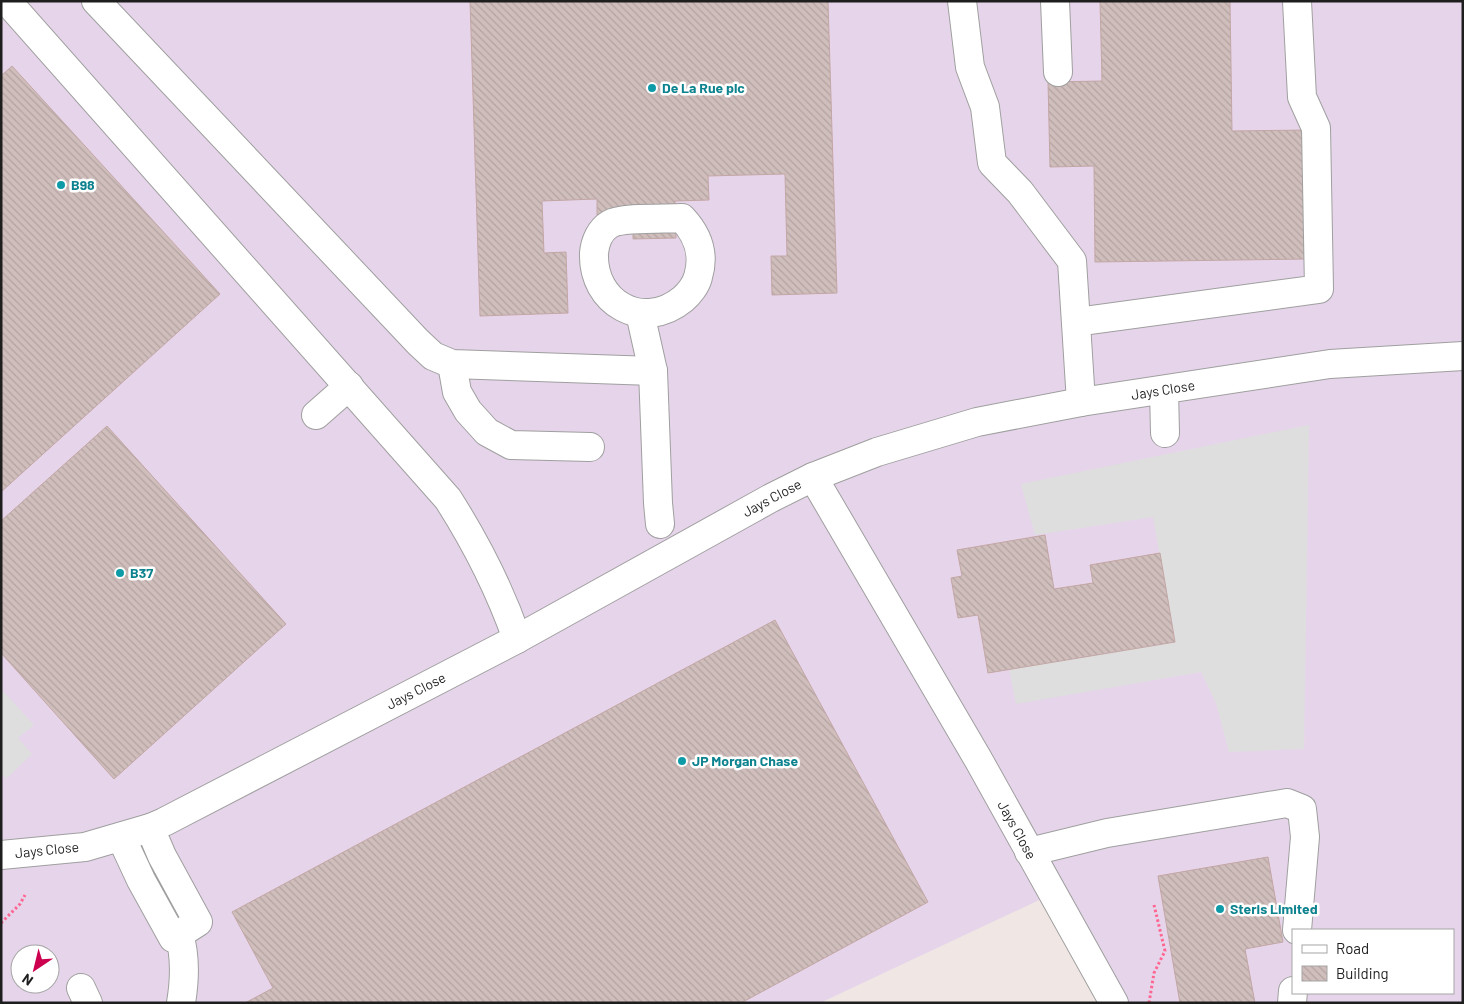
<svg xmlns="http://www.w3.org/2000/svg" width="1464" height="1004" font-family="Barlow,sans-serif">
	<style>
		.industrial { fill: #e6d5ea; fill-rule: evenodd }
		.parking { fill: #dedede }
		.building { fill: url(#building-back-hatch); stroke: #c3a6a5 }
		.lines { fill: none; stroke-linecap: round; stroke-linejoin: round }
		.minor-casing { stroke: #9f9f9f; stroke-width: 30 }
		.path { stroke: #ff6691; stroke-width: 3; stroke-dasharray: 2.5 2.5; stroke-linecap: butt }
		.minor { stroke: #fff; stroke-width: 28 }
		.culture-dot { fill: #0f9aa8; stroke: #fff; stroke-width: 2 }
		.labels { text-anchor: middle; stroke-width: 5; stroke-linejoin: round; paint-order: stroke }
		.culture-label { font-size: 14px; font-weight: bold; fill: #0d838f; stroke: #fff; text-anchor: start }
		.street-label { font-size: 14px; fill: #1e1e1e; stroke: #fff }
	</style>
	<defs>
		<pattern id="building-back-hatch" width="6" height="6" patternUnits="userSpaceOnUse" patternTransform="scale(1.25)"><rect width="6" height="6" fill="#d0bebc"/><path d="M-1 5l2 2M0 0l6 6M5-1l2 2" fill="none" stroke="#b2a3a1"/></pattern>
	</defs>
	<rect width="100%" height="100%" fill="#f0e7e4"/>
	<path class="industrial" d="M1 1H1463V1003H1114L1063 889 820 1003H1ZM1293 930H1453V993H1293ZM20 954H50V984H20Z"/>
	<g class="parking">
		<polygon points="1309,425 1304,749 1229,752 1216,703 1201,672 1016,704 1008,663 1174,638 1153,517 1035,535 1021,484"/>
		<polygon points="1,689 34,725 18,738 32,754 6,779 1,773"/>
	</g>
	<g class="building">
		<polygon points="470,1 828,1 837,293 772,295 771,256 787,256 785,174 708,176 709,200 675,201 676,238 633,239 633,214 597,215 597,199 542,201 544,253 566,252 568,313 480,316"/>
		<polygon points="1100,1 1230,1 1232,131 1306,130 1308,259 1095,262 1094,166 1050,167 1048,82 1102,81"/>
		<polygon points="12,66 220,294 1,492 1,76"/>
		<polygon points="107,426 286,624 114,779 1,653 1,521"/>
		<polygon points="1045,535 1054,589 1093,583 1090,565 1160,553 1175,642 988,673 978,615 958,618 951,578 962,576 957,550"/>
		<polygon points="775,620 928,902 741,1003 245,1003 273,988 232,912"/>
		<polygon points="1268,857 1283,942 1245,949 1255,1003 1180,1003 1158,876"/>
	</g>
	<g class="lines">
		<g class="minor-casing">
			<g id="minor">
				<path d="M7 1 448 499C476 543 500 590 517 639"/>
				<polyline points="96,1 418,342 433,356 452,364 653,371"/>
				<polyline points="962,1 970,67 985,107 992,163 1020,192 1072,261 1081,402"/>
				<polyline points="1055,1 1058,72"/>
				<path d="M682 218C698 235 705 254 698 277 696 285 689 294 683 299 643 332 592 303 594 253 595 242 600 230 610 224 622 217 666 219 682 218Z"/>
				<polyline points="640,313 653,371 658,503 660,524"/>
				<polyline points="1076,322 1319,289 1316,128 1302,97 1297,1"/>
				<polyline points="452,364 457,392 468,411 487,432 511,445 590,447"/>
				<polyline points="1164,390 1165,433"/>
				<polyline points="316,415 349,386"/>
				<polyline points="813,477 978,759 1114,1003"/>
				<polyline points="121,837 141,880 173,938 198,922 162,856 150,828"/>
				<polyline points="1029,852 1107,833 1287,803 1302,809 1305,837 1297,930"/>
				<polyline points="1,855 85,847 150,828 164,822 517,639 771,498 813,477 877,452 977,422 1081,402 1330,364 1463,356"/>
				<path d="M179 934C186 957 185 979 181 1003"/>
				<polyline points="81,988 88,1003"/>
				<polyline points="1292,1003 1293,991"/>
			</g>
		</g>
		<g class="path">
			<polyline points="1,923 20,904 25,895"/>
			<polyline points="1149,1003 1154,973 1165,951 1154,905"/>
		</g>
		<use href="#minor" class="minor"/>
	</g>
	<g class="culture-dot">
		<circle cx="652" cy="88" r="5"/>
		<circle cx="61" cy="185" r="5"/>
		<circle cx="120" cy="573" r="5"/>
		<circle cx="682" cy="761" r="5"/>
		<circle cx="1220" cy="909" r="5"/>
	</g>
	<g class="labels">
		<g class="culture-label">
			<text x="662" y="93">De La Rue plc</text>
			<text x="71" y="190">B98</text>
			<text x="130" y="578">B37</text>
			<text x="692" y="766">JP Morgan Chase</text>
			<text x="1230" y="914">Steris Limited</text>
		</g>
		<g class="street-label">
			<text transform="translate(1163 390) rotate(-9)" y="5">Jays Close</text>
			<text transform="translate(772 498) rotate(-28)" y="5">Jays Close</text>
			<text transform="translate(416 691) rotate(-27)" y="5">Jays Close</text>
			<text transform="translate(1017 830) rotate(61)" y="5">Jays Close</text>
			<text transform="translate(47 850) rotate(-6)" y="5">Jays Close</text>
		</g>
	</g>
	<rect width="1464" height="1004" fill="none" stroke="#1e1e1e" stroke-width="5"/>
	<rect x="1292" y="929" width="162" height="65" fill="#ffffff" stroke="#a5a5a5"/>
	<rect x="1302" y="945" width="25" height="8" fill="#ffffff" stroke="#a5a5a5"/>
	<text x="1336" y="954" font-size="15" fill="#1e1e1e">Road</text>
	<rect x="1302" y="966" width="25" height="15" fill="url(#building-back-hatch)" stroke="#a5a5a5"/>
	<text x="1336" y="979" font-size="15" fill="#1e1e1e">Building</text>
	<g transform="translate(35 969) rotate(215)"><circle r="24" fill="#ffffff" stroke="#a5a5a5"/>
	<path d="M0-4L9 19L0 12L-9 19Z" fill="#cd004f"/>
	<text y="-8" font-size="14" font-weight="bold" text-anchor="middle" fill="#1e1e1e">N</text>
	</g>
</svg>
